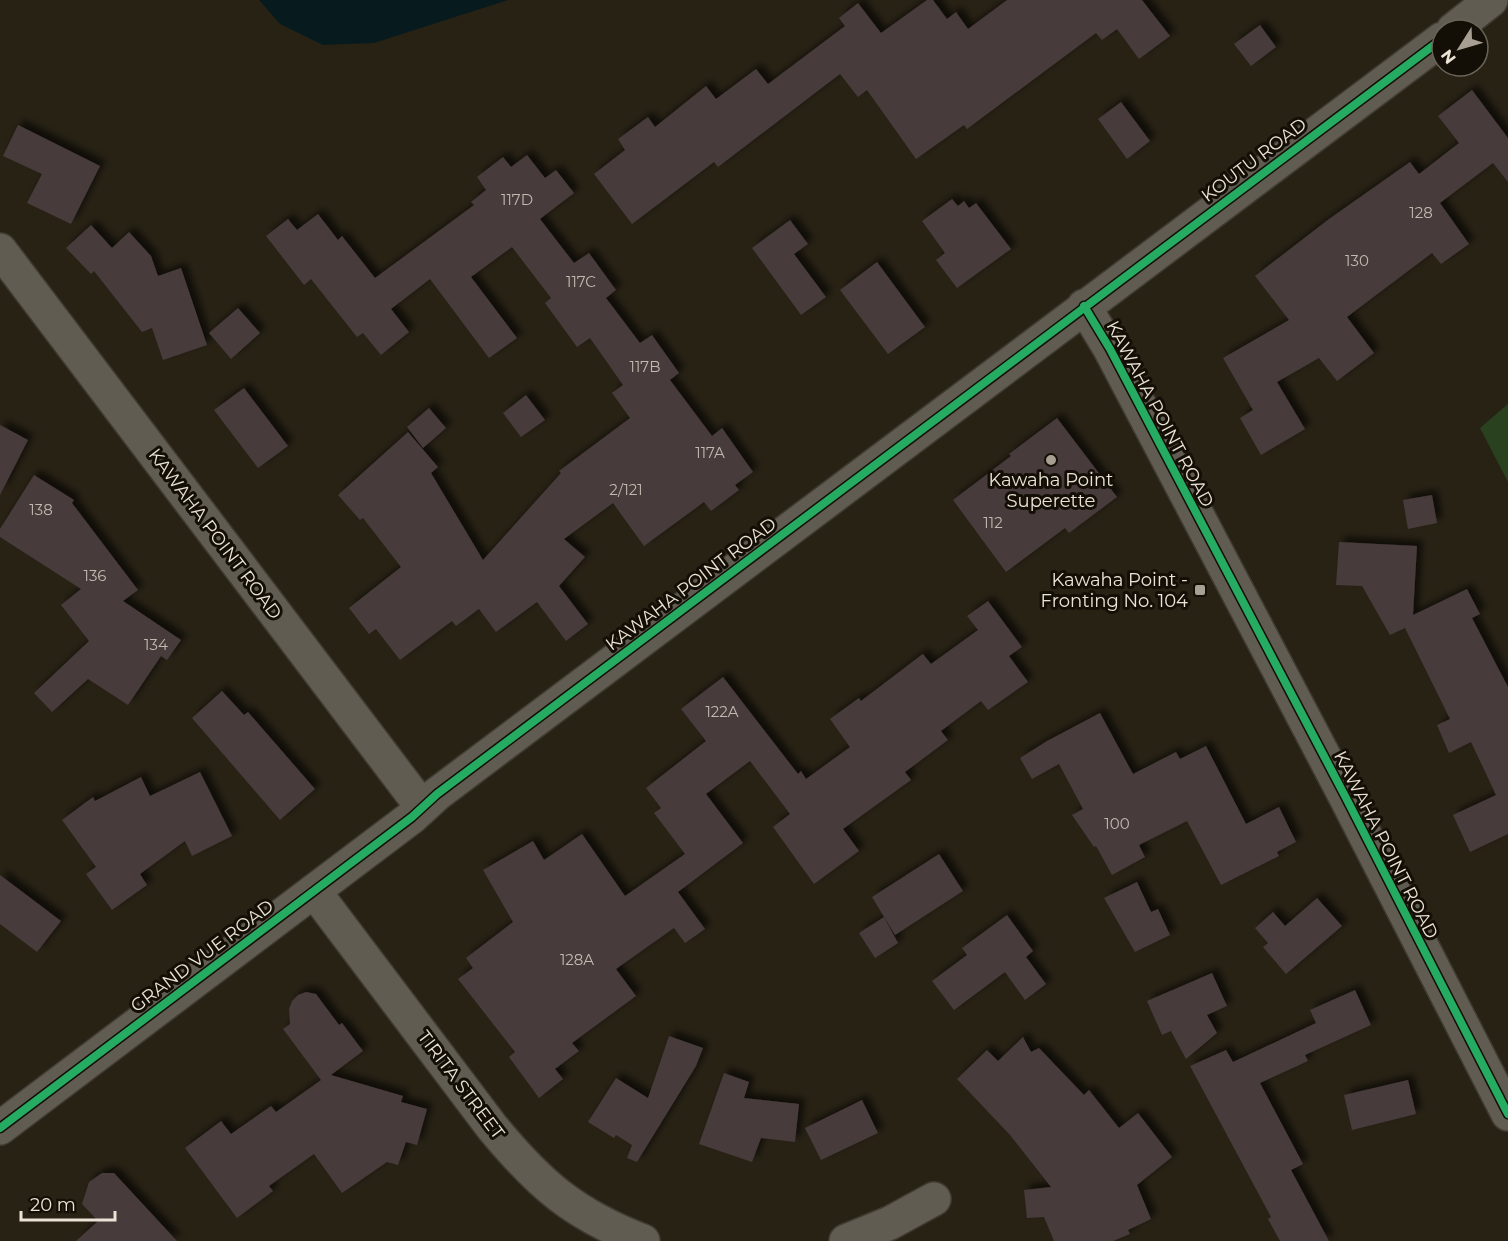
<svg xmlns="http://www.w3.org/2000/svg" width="1508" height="1241" font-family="Montserrat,sans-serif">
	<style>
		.green { fill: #29411e }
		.water { fill: #071b1f }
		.building { fill: #463b3b; filter: url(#shadow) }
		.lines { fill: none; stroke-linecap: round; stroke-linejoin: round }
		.minor-casing { stroke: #403b32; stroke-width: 36 }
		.minor { stroke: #605c52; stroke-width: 33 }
		.cycleway-casing { stroke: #140f06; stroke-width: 11 }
		.cycleway { stroke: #26ab63; stroke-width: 8 }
		.poi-dot { fill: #a7a092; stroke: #140f06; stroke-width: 2 }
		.labels { text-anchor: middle; stroke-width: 6; stroke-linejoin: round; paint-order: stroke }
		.number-label { font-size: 15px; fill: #c2baaf }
		.street-label { font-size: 18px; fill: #ebe4d6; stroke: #140f06 }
		.poi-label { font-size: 18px; fill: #ebe4d6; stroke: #140f06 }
	</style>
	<defs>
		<filter id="shadow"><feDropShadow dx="5.5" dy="-5.5" stdDeviation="3" flood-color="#0009"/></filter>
	</defs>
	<rect width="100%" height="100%" fill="#282215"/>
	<polygon class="green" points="1508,404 1508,482 1480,428"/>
	<polygon class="water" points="259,0 508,0 374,43 323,45 280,24"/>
	<g class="building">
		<polygon points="927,0 933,0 947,19 956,12 968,29 1007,0 1142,0 1170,36 1139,59 1117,29 1102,40 1096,33 967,129 964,125 916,159 867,90 858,97 840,74 718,167 714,162 632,224 594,174 625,150 618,139 648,117 655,127 706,86 716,99 756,69 768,84 845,26 839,18 858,3 881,33"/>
		<polygon points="1260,25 1276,47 1251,66 1234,44"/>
		<polygon points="1472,90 1508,138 1508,182 1493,163 1440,203 1469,244 1441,264 1432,253 1347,317 1374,353 1337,381 1319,358 1277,382 1305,429 1261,455 1240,418 1253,410 1223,358 1289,320 1255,276 1329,219 1410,162 1419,174 1459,143 1438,116"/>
		<polygon points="1121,102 1150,141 1127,159 1098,119"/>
		<polygon points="18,125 100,166 71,224 27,203 42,174 3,156"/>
		<polygon points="527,155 545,178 556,170 574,193 540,219 574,263 589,253 616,290 606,298 640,343 652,335 679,373 670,380 712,436 722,428 753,472 735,485 739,490 711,511 704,502 644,546 613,503 564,539 585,557 559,586 588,624 566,641 537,602 496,632 479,609 456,626 452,621 400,660 376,629 369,634 349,608 401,567 363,518 360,520 338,495 408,432 438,467 431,473 483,560 561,473 559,471 630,418 612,393 623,385 590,338 577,347 545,303 551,298 512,247 471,277 517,338 489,358 430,279 391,309 409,332 381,355 363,333 357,337 311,279 304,285 266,236 288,219 297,230 318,214 338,240 342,236 375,278 474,205 471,202 486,190 477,177 503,157 511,167"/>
		<polygon points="952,199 958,206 964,201 969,208 976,203 1011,249 957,288 936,260 945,253 922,221"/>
		<polygon points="790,220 808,244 794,254 826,297 801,315 752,248"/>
		<polygon points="91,225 112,248 129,232 151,256 158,276 181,268 207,345 163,360 152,328 142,332 94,271 91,274 66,248"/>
		<polygon points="877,262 925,327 888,354 840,290"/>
		<polygon points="238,308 260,333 231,359 209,333"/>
		<polygon points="244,388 288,446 258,468 214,410"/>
		<polygon points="526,395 545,420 521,437 503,413"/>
		<polygon points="429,408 446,428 423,448 407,427"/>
		<polygon points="1057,418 1117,497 1069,533 1065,528 1006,572 953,500 1011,456 1009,454"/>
		<polygon points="0,425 28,440 0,495"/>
		<polygon points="34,475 74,500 72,503 138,590 123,601 181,640 167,660 161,656 128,705 88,679 52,712 34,693 89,641 61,605 81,589 0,537 0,529"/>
		<polygon points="1432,495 1437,523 1408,529 1403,500"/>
		<polygon points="1339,542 1417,546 1413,615 1467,589 1480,614 1472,618 1508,687 1508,834 1470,852 1453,815 1496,795 1471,742 1449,753 1437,725 1450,719 1405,628 1390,635 1362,586 1336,585"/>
		<polygon points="988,601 1022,647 1009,656 1028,682 988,710 981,701 941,731 948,740 905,772 911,780 843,829 859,851 814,884 773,827 790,814 750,761 706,794 743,843 678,892 705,929 685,943 674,928 616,969 636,996 572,1043 579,1051 555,1069 563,1079 539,1098 509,1057 515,1052 458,979 473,968 466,958 513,922 483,870 533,841 544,860 582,834 625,896 685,854 654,813 661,808 646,788 706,741 681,709 723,677 798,774 801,771 806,779 850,747 830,719 859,698 861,701 920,656 923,654 931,664 978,630 967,616"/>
		<polygon points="222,691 244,715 248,712 315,789 280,820 192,718"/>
		<polygon points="1100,713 1133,774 1176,752 1180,759 1206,746 1246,824 1279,807 1296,842 1277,852 1279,856 1221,885 1187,821 1139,845 1145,857 1112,875 1096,846 1094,847 1072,815 1083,809 1059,764 1032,779 1020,758 1047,741"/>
		<polygon points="200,772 232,836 192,856 185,841 140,874 147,885 112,910 86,874 96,867 62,820 93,797 95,801 141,777 150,796"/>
		<polygon points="939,854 963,891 895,935 872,897"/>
		<polygon points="0,875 61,921 37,952 0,924"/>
		<polygon points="1137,882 1151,912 1158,909 1170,935 1135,952 1104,898"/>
		<polygon points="1317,898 1342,926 1286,974 1263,947 1268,943 1255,928 1273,912 1285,926"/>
		<polygon points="1007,915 1033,951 1026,957 1046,984 1025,1000 1005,972 954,1010 932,981 967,955 962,948"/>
		<polygon points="884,917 898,943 875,958 859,933"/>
		<polygon points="1212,973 1227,1006 1207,1015 1217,1033 1186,1059 1171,1031 1162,1035 1147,1001"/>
		<polygon points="1355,990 1371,1025 1305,1055 1308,1061 1260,1083 1303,1164 1291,1170 1329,1241 1280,1241 1268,1219 1271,1217 1190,1066 1226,1050 1233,1062 1316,1023 1310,1010"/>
		<polygon points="306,992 316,994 339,1025 342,1023 363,1051 331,1075 403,1096 401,1102 427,1109 417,1145 406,1142 398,1165 387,1162 342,1193 314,1154 269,1186 273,1191 237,1218 185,1148 221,1121 231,1134 271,1106 276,1112 321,1080 283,1029 290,1024 289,1009 292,1001 298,995"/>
		<polygon points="669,1036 703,1048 696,1066 637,1162 627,1158 632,1145 616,1135 614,1138 588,1122 616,1078 648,1098"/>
		<polygon points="1023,1037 1031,1052 1039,1048 1084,1095 1089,1090 1119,1128 1138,1113 1172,1157 1137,1185 1151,1219 1128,1230 1130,1234 1113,1241 1054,1241 1044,1217 1027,1218 1024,1190 1051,1187 1010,1135 957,1079 987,1050 998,1061"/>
		<polygon points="724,1073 749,1082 744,1098 799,1104 795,1142 761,1138 752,1162 699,1144"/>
		<polygon points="1408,1080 1416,1114 1352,1130 1344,1095"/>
		<polygon points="862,1100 878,1133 821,1160 805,1128"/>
		<polygon points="102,1173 114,1173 177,1241 76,1241 98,1221 82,1204 89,1182"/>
	</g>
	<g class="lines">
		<g class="minor-casing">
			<g id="minor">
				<polyline points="1453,30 1491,0"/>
				<polyline points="0,250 422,807"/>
				<polyline points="1084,306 1110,349 1345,796 1508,1114"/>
				<path d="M314 891 492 1127C539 1184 573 1214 643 1241"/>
				<polyline points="0,1128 412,817 437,794 1442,39"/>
				<polyline points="846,1241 890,1223 934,1199"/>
			</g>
		</g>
		<use href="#minor" class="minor"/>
		<g class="cycleway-casing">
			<g id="cycleway">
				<polyline points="1084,306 1110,349 1345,796 1508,1114"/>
				<polyline points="0,1128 412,817 437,794 1442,39"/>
			</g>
		</g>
		<use href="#cycleway" class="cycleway"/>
	</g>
	<g class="poi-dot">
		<circle cx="1051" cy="460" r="6"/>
		<rect x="1194" y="584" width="12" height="12" rx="3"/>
	</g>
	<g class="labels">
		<g class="number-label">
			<text x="517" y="205">117D</text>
			<text x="1421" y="218">128</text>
			<text x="1357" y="266">130</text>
			<text x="581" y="287">117C</text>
			<text x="645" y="372">117B</text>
			<text x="710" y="458">117A</text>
			<text x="626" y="495">2/121</text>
			<text x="41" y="515">138</text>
			<text x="993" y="528">112</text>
			<text x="95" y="581">136</text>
			<text x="156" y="650">134</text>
			<text x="722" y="717">122A</text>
			<text x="1117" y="829">100</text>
			<text x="577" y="965">128A</text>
		</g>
		<g class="street-label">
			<text transform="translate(1254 160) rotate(-37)" y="6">KOUTU ROAD</text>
			<text transform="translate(1160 414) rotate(62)" y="6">KAWAHA POINT ROAD</text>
			<text transform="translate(215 534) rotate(53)" y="6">KAWAHA POINT ROAD</text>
			<text transform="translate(691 584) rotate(-37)" y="6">KAWAHA POINT ROAD</text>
			<text transform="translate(1386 845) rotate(63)" y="6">KAWAHA POINT ROAD</text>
			<text transform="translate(202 956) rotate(-37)" y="6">GRAND VUE ROAD</text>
			<text transform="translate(461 1085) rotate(53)" y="6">TIRITA STREET</text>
		</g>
		<g class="poi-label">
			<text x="1051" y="486">Kawaha Point<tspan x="1051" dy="21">Superette</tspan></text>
			<text x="1188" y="586" text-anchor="end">Kawaha Point -<tspan x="1188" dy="21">Fronting No. 104</tspan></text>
		</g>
	</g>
	<g transform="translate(1460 48) rotate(233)"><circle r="28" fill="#140f06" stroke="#6a6459" stroke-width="1.5"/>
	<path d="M0-4.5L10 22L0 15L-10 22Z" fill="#a7a092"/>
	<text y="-9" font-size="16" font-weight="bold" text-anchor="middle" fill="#ebe4d6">N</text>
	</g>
	<path d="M21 1211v9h94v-9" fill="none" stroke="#ebe4d6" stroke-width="3"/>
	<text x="30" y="1211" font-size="18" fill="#ebe4d6" stroke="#140f06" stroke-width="4.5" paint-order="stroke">20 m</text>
</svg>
